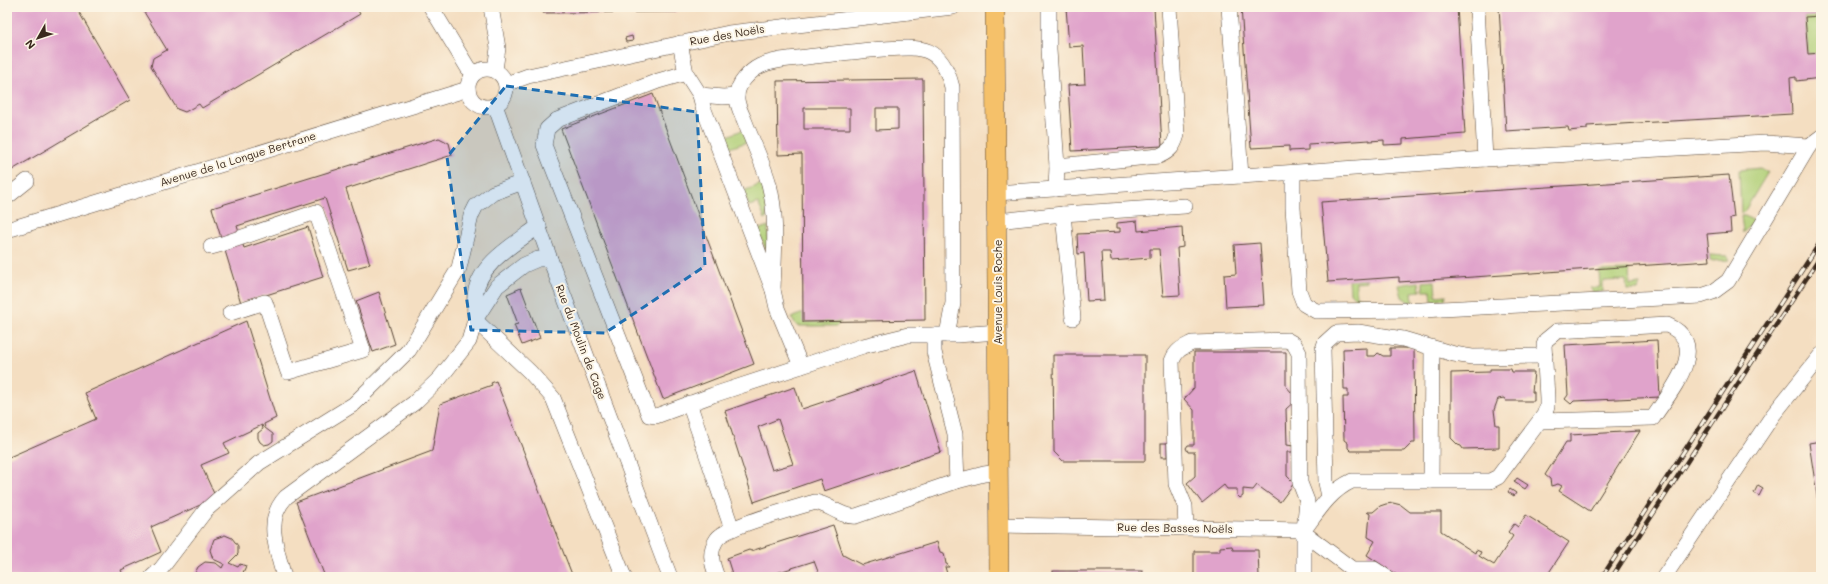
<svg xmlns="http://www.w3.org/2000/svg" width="1828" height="584" font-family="Mali,sans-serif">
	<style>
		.green { fill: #b0cf77; stroke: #767c4a }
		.building { fill: #e0a3cb; fill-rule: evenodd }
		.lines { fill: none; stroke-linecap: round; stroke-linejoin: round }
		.minor-casing { stroke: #574536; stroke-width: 16 }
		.major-casing { stroke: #574536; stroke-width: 20 }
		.minor { stroke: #fff; stroke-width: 15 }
		.major { stroke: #f5c16b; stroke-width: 19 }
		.rail-casing { stroke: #3b2a1e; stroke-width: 4.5 }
		.rail { stroke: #fcf5e5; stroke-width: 3; stroke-dasharray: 9; stroke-linecap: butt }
		.marked { fill: #1f6fb2; fill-opacity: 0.2; stroke: #1f6fb2; stroke-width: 3; stroke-dasharray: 8 5; stroke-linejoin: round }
		.labels { text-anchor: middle; stroke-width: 4; stroke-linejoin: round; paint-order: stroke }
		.street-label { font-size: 11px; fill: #3b2a1e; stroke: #fcf5e5 }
	</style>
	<rect width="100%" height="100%" fill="#fcf5e5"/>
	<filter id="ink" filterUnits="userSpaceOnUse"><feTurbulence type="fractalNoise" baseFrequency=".025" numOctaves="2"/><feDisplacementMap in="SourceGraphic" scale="8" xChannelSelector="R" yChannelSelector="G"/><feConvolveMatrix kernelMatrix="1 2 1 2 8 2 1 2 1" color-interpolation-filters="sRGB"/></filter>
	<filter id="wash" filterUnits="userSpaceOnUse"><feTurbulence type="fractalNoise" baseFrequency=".012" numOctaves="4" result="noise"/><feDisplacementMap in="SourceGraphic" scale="16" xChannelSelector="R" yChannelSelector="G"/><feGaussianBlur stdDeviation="0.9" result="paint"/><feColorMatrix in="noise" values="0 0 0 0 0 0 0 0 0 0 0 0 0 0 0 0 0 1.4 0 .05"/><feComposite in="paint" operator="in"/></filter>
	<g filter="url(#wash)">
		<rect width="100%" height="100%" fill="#f4dec1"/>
		<g class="green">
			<polygon points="1821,16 1821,53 1808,54 1805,17"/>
			<polygon points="742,130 747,142 727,149 723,138"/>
			<polygon points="1761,168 1768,172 1744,212 1741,213 1739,170"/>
			<polygon points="762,184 767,196 767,218 765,219 758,203 749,206 743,191"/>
			<polygon points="1741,216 1745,216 1754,221 1743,233"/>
			<polygon points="768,226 768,246 766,249 757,230"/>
			<polygon points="1709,255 1727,256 1729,260 1710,261"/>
			<polygon points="1629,270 1630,285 1640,284 1638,290 1627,290 1626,280 1603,281 1603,292 1593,292 1589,288 1600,287 1599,271"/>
			<polygon points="1367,279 1367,281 1356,282 1356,297 1367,297 1364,301 1358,301 1350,293 1349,280"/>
			<polygon points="1435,281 1436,296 1446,295 1445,299 1432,301 1431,291 1423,291 1423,282"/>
			<polygon points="1419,282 1420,291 1412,292 1413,302 1409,302 1402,297 1399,285"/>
			<polygon points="803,313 841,321 837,326 797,326 791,318"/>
		</g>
		<g id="blocks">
			<g class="building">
				<polygon points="7,7 76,7 130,100 7,173"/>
				<polygon points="141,7 356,7 360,14 202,108 199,104 185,112 177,109 151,66 153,58 167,50"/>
				<polygon points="543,7 676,7 677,12 543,13"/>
				<polygon points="1066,7 1154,7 1162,146 1072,151 1068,85 1085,84 1083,46 1069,47"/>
				<polygon points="1241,7 1457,7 1465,134 1403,139 1403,144 1384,145 1384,140 1369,141 1369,140 1308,144 1308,150 1289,151 1289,146 1251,148"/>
				<polygon points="1499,7 1821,7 1821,16 1805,17 1808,54 1821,53 1821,78 1796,81 1796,77 1790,78 1792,114 1587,126 1587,129 1569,131 1568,127 1506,131"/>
				<polygon points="632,36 633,41 626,42 625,38"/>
				<path d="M923 79 925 320 803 322 802 154 778 155 777 81ZM804 108H850V129H804ZM876 108H898V129L876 130Z"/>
				<polygon points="653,94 754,364 663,399 561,129"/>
				<polygon points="439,138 449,143 452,155 346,189 370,264 348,270 325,198 237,226 244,248 308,227 323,277 241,303 212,208"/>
				<polygon points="1729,175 1734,217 1730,218 1731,232 1707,234 1710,261 1399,282 1399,277 1328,282 1321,202"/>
				<polygon points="1137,221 1138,231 1182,227 1183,247 1177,248 1180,295 1163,296 1159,249 1150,249 1150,258 1111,261 1110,252 1101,252 1104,300 1087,301 1084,253 1078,254 1077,234 1120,232 1120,228 1117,228 1117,223"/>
				<polygon points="1260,243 1264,305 1226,307 1224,275 1236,274 1234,245"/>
				<polygon points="521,288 540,338 522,345 514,325 518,324 507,294"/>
				<polygon points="379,292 395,344 373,352 356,301"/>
				<polygon points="246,321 276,418 264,424 265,428 273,434 273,441 269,444 264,445 260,442 258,438 258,433 263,429 262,425 224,443 229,453 201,465 216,498 151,527 161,552 121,570 124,577 7,577 7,458 96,419 85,393"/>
				<polygon points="1657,340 1660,397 1574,401 1571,404 1565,399 1568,395 1565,345"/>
				<polygon points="1367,348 1367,356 1375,356 1378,353 1383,356 1390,356 1390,348 1414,348 1415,443 1412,443 1404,451 1351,451 1348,448 1348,443 1344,440 1343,397 1348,397 1348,389 1344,389 1343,349"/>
				<polygon points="1194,352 1286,352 1286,386 1297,399 1286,409 1287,445 1293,446 1294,449 1292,452 1287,452 1287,476 1294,483 1280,502 1257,485 1253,490 1243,489 1243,496 1240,498 1237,495 1237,489 1227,489 1224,485 1202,503 1187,483 1195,476 1195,452 1188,452 1186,448 1188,445 1194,445 1194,410 1184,399 1194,388"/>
				<polygon points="1053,355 1145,355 1145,461 1063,461 1054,452"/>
				<polygon points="1490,369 1511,369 1512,372 1534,372 1532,392 1534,392 1534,401 1506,401 1504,398 1498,399 1494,410 1496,425 1499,425 1499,448 1463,449 1461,446 1458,445 1451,438 1451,373 1490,372"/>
				<path d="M916 371 941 452 824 491 820 479 754 502 725 411 795 387 802 409ZM778 419 793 464 772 470 758 427Z"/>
				<polygon points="496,381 573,577 325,577 296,502 432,451 440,404 492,385 491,383"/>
				<polygon points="1640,431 1590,511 1559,491 1562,486 1558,484 1551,486 1550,479 1545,475 1566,442 1570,442 1570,435"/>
				<polygon points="1821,441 1821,501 1818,502 1809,443"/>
				<rect x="1161" y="443" width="6" height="14"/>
				<polygon points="1517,478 1528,485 1525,489 1514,482"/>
				<polygon points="1758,485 1763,488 1759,496 1754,493"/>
				<polygon points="1510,489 1516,493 1514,496 1508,492"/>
				<polygon points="1393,503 1401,505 1410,512 1441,512 1441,531 1475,553 1476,550 1481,552 1479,556 1494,565 1513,536 1508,532 1514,524 1518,527 1526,515 1569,542 1546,577 1400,577 1367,555 1375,541 1368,537 1370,514 1367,512 1373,512 1380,506 1386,504"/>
				<polygon points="833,525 843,555 862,565 937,542 940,552 944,553 946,564 947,564 949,567 945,567 948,577 820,577 814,561 770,575 771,577 733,577 727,558 749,550 751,551"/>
				<polygon points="225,535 232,538 238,546 238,554 229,563 238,567 240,564 246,566 241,577 195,577 196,571 198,567 205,562 216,563 222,568 224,564 213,559 210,550 214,539"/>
				<polygon points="1232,546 1233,550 1258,550 1259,577 1194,577 1194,551 1220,551 1220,547"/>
				<rect x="1053" y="571" width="89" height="6"/>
			</g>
		</g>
	</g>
	<g filter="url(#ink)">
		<use href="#blocks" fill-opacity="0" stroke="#574536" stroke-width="1"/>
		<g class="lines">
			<g class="minor-casing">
				<g id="minor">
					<polyline points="431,7 468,68 475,73"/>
					<polyline points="491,7 498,48 495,70"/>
					<polyline points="1049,7 1049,50 1057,166 1056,189"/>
					<polyline points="1229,7 1241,176"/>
					<polyline points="1477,7 1485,159"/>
					<polyline points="680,43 686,73 700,95 723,97 737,96"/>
					<circle cx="487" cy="88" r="19"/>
					<polyline points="686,73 658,81 557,120 547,129 544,145 649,415 656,416 713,395 863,346 908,335 957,335 998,332"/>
					<polyline points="506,84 528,76 729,33 953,7"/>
					<polyline points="700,95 703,107 773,290 777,308 801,366"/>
					<polyline points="495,105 550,259 670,577"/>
					<path d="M1057 166 1159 156C1170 151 1174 146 1177 135L1169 7"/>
					<polyline points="1293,173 1293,208 1299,291 1304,304 1316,311 1422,310 1701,296 1713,292 1728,281 1809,146"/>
					<polyline points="996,193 1485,159 1765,143 1809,146 1821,137"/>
					<polyline points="7,197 27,181"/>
					<polyline points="1063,214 1185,206"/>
					<polyline points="997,221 1063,214 1073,318"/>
					<path d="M539 226C515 244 479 263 475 295 474 304 475 312 475 320L530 372 553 398 624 577"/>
					<polyline points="7,230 468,89"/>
					<polyline points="211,247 222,244 316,212 363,350 288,372 265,302 230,313"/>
					<path d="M773 290C774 255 778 219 769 184 763 163 753 143 745 122 742 114 736 104 737 96 737 84 750 71 760 66 774 59 792 59 807 57 833 54 858 51 883 49 921 47 941 44 952 87L953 303 947 335"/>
					<polyline points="934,335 934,352 955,434 957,481 984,474 999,472"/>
					<polyline points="689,403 732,529"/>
					<polyline points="1431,481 1432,348"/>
					<polyline points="1329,496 1326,483 1323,349 1325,343 1336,333 1358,332 1403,339 1454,354 1472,357 1545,356"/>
					<polyline points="1000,525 1304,530"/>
					<path d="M1186 528 1185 506 1176 484 1172 361C1176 350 1182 348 1192 343L1287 340 1294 344 1299 353 1300 483 1307 501 1304 530V577"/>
					<path d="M1304 530C1318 511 1330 491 1352 481H1490L1498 477 1544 415 1547 407V398L1544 345 1546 340 1557 331 1667 325C1713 344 1669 393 1653 418L1540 421"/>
					<polyline points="1304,533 1352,569 1374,569 1386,577"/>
					<polyline points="152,577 161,569 206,510 259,463 354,404 409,350 459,268 471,216 476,206 493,193 523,182"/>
					<path d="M284 577C277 549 264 520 286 497L414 403 440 378 469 341 475 320 497 286 524 265 538 259H550"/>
					<path d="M717 577C712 564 708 552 717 539 726 526 796 508 815 502 829 504 842 518 856 516L957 481"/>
					<polyline points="1664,577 1773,415 1821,355"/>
				</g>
			</g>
			<g class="major-casing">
				<polyline id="major" points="995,7 999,577"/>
			</g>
			<use href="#minor" class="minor"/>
			<use href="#major" class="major"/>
			<g class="rail-casing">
				<g id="rail">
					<polyline points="1602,577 1821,241"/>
					<polyline points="1612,577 1821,256"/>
				</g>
			</g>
			<use href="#rail" class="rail"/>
		</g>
	</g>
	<path class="marked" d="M506 86 697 112 705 266 605 333 471 330 447 157Z"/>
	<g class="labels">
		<g class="street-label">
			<text transform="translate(727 35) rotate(-10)" y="4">Rue des Noëls</text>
			<text transform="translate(238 159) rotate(-17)" y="4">Avenue de la Longue Bertrane</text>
			<text transform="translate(998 292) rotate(-90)" y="4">Avenue Louis Roche</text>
			<text transform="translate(581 342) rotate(69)" y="4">Rue du Moulin de Cage</text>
			<text transform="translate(1175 528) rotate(1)" y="4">Rue des Basses Noëls</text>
		</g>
	</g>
	<rect width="1828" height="584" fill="none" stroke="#fcf5e5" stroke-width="24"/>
	<g transform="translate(38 38) rotate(231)" stroke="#fcf5e5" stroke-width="3" paint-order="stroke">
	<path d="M0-3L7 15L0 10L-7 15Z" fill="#3b2a1e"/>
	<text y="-6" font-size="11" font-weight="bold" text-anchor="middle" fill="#3b2a1e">N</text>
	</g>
</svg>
